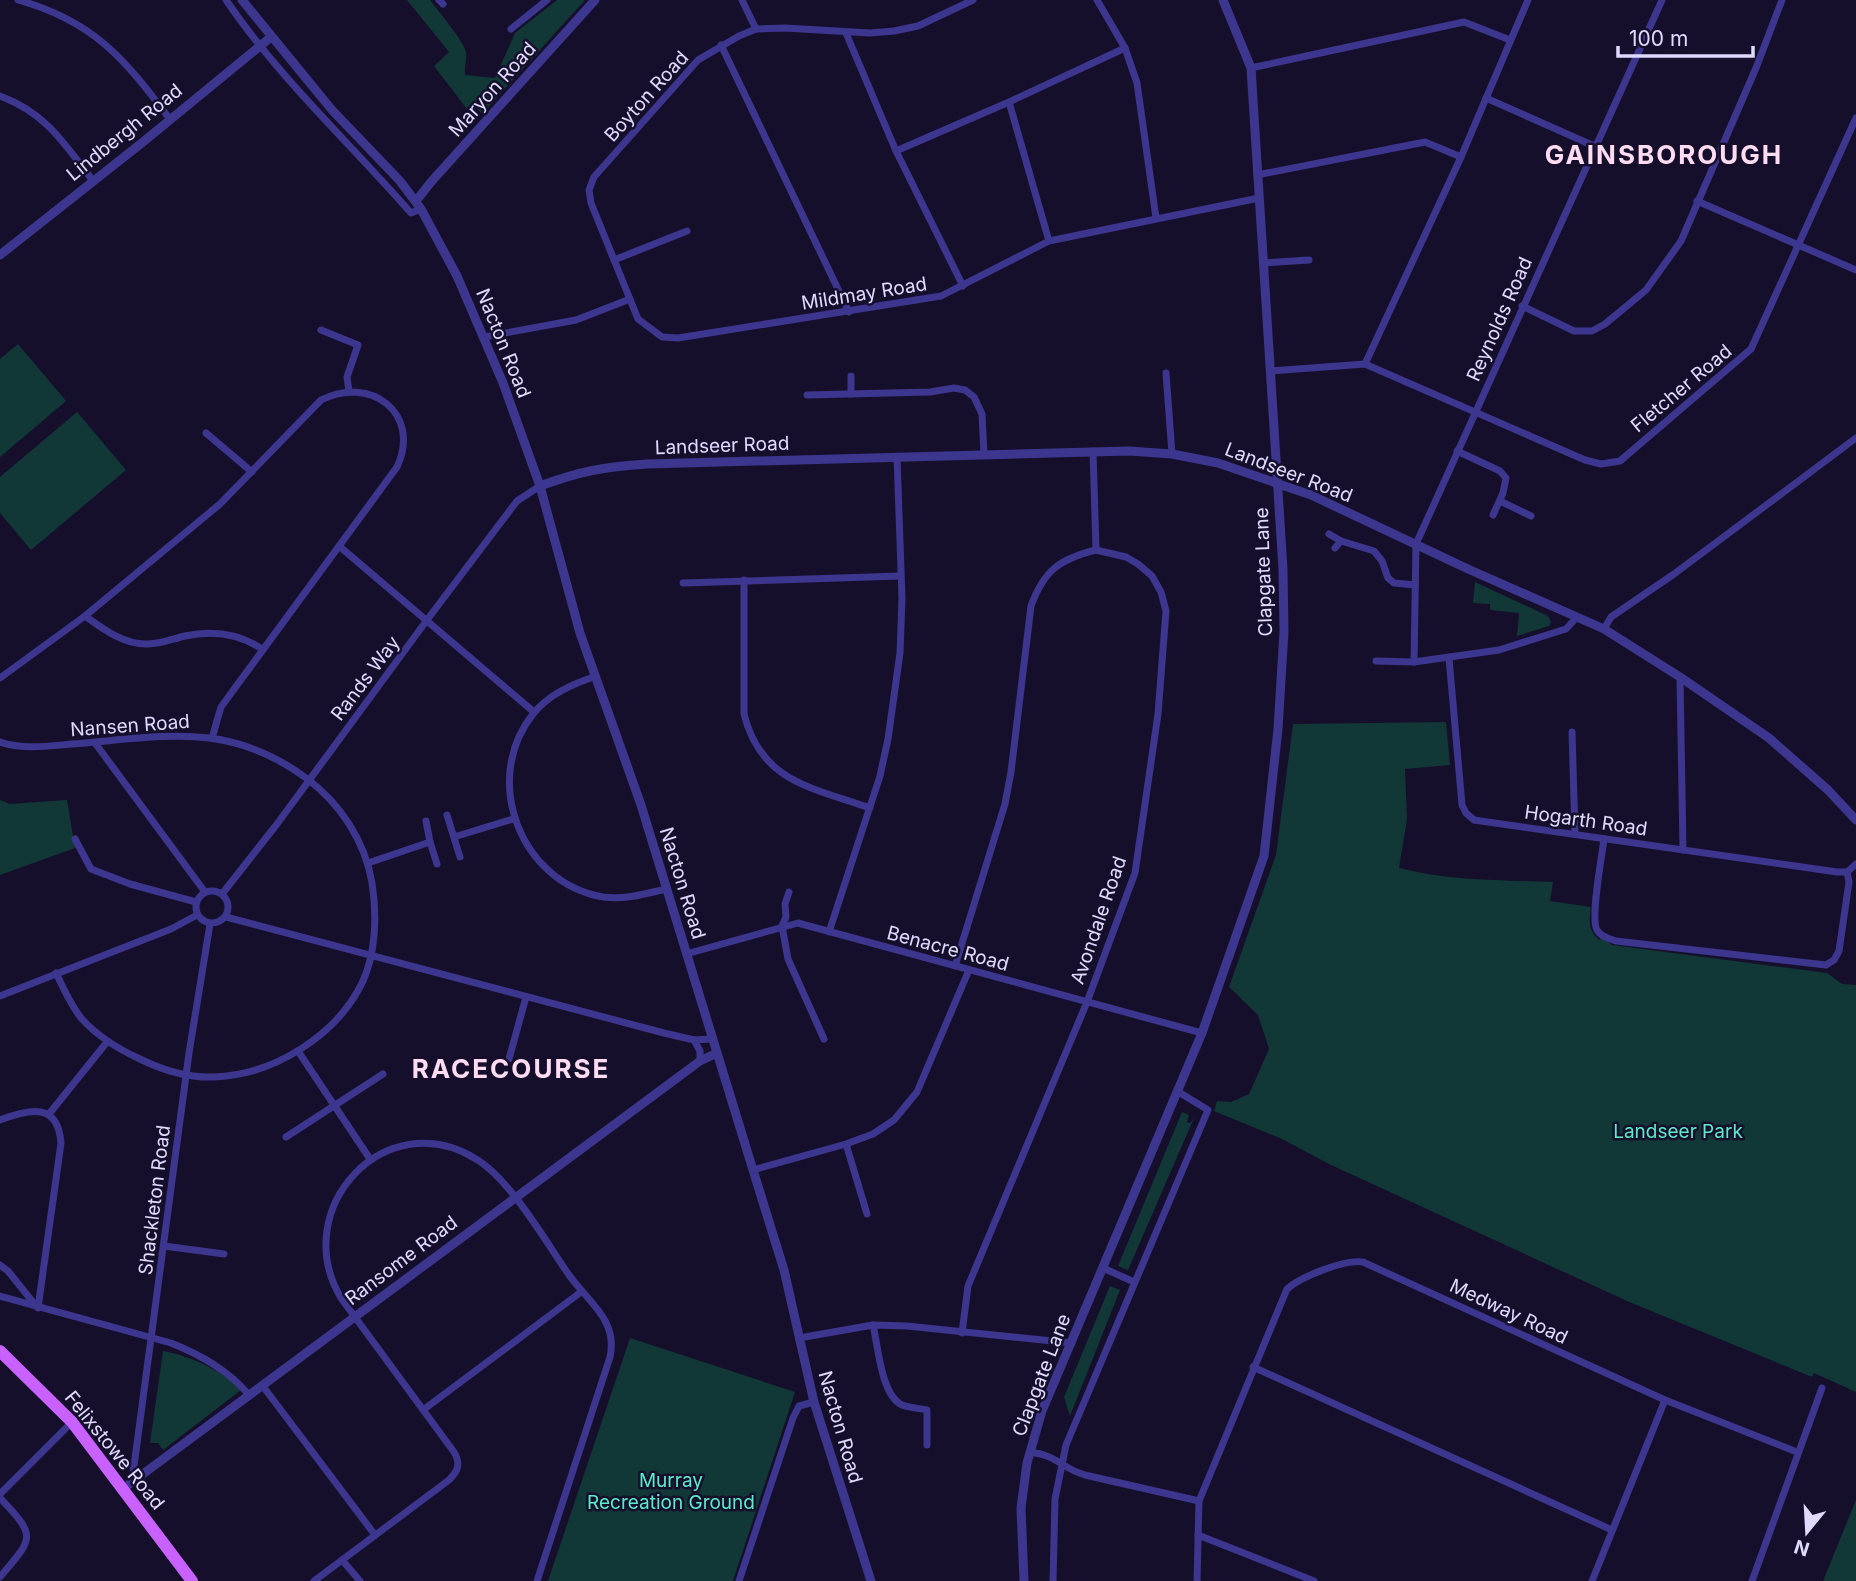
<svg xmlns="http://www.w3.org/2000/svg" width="1856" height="1581" font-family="Inter,sans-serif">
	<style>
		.green { fill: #113737 }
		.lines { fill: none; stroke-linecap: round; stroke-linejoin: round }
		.minor { stroke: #3c368f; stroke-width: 7 }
		.tertiary { stroke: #3c368f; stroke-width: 9 }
		.primary { stroke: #c961ff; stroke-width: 12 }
		.labels { text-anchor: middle; stroke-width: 5; stroke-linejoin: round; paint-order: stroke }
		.street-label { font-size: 19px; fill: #e0daff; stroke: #150f2c }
		.park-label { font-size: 19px; fill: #5aebcb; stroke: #150f2c }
		.district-label { font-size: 26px; font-weight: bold; letter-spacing: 2px; fill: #ffdcf1; stroke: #150f2c }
	</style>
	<rect width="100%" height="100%" fill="#150f2c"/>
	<g class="green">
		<path d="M407 0H430C436 8 465 43 466 52 467 59 464 67 465 75L495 78 515 33 557 0H585L482 114 476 107 470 113 434 66 449 52Z"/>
		<polygon points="18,344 66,401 0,457 0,359"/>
		<polygon points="77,412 126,470 31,550 0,513 0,477"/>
		<polygon points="1475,582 1548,616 1551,622 1549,626 1517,636 1519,613 1490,610 1490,604 1473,603"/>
		<path d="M1446 722 1450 765 1405 769 1407 819 1399 868C1450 881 1501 880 1553 882L1550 901 1591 907C1589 921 1588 930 1599 940L1602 937 1612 945 1827 973 1842 984 1856 985V1392L1814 1373 1812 1377 1627 1301 1331 1165 1282 1139 1214 1111 1217 1101 1231 1102 1249 1094 1269 1049 1258 1015 1229 987 1276 855 1293 724Z"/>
		<polygon points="0,800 10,804 67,800 75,848 0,875"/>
		<polygon points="1182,1112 1189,1115 1187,1122 1190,1123 1194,1118 1128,1270 1118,1266"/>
		<polygon points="1110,1286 1120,1290 1070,1416 1064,1397"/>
		<polygon points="630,1338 795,1392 733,1581 548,1581"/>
		<path d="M163 1351C191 1356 221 1370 241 1390L163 1450 158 1443H150Z"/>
		<polygon points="1856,1500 1856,1581 1823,1581"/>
	</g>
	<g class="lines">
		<g class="minor">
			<path d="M18 0C93 21 124 58 169 118"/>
			<path d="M226 0C279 78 349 142 411 213L421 209"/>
			<polyline points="439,0 443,4"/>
			<polyline points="742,0 756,29"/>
			<polyline points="973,0 918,26 894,31 870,33 785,28 756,29 739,36 698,60 594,177 589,190 591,203 638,319 662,337 678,338 941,296 1049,241 1259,198"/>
			<polyline points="1097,0 1125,48 1137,83 1156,218"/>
			<polyline points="511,29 547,0"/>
			<polyline points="846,33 896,151 963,286"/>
			<polyline points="721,45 849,312"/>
			<polyline points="1251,68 1464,22 1510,40"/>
			<path d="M0 96C46 113 64 143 93 181"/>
			<polyline points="1486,98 1594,146"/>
			<polyline points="1009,102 1049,241"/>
			<polyline points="896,151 1009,102 1125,48"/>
			<polyline points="1257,175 1425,142 1461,157"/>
			<polyline points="1697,201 1856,270"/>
			<polyline points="614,260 687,231"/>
			<polyline points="1263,263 1309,260"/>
			<polyline points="1522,306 1574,331 1592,331 1605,324 1646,290 1681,241 1756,68 1782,0"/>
			<polyline points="321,330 358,345 347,377 349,391"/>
			<polyline points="484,337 576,320 630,299"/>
			<polyline points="1365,364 1461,157 1528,0"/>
			<polyline points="1270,371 1365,364 1585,460 1601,464 1620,461 1751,349 1856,118"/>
			<polyline points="1166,373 1172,454"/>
			<polyline points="851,376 851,394"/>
			<polyline points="807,395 930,392 954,388 965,390 974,397 982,414 984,455"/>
			<polyline points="206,433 252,472"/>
			<polyline points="1457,451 1500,471 1506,478 1503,493 1493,515"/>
			<polyline points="1500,501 1531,516"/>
			<polyline points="1329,534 1341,541"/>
			<polyline points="339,546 534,712"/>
			<polyline points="1335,548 1341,541 1374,551 1382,561 1388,578 1394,583 1415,585"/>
			<path d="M744 580V714C761 782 811 787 870 808"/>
			<polyline points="683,583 900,576"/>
			<path d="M85 616C103 629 124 645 148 644 161 644 172 639 185 636 213 630 238 633 262 649"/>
			<polyline points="1604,629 1611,617 1674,574 1856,438"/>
			<polyline points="1449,658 1462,805 1466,813 1474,820 1837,872 1847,872 1856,864"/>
			<polyline points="1376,661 1414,662 1499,650 1566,629 1577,617"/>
			<polyline points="1414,662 1416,544 1662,0"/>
			<path d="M596 676C573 684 549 694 533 714 481 779 520 883 603 897 624 900 645 894 666 889"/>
			<polyline points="1680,677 1683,850"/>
			<path d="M0 678 85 616 220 504 321 400C370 375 422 413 397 467L221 707 212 738"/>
			<polyline points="1572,732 1575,834"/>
			<path d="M0 742C23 750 49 746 73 744 162 737 228 720 306 778 340 803 365 841 372 883 377 914 376 952 363 981 337 1036 273 1075 214 1077 189 1078 165 1071 142 1060 120 1050 99 1038 82 1019 71 1006 64 989 56 973"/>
			<polyline points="95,743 205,892"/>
			<polyline points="447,815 460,857"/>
			<polyline points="454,837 513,819"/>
			<polyline points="75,839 91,869 130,884 196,902"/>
			<path d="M1604 839C1602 856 1590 918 1597 930 1601 937 1610 939 1616 941L1826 965 1834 960 1839 951 1849 882 1847 872"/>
			<polyline points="430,842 437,864"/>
			<polyline points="368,863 430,842 426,821"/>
			<circle cx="212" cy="907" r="16"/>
			<polyline points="789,892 785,904 786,917 782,926 788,959 824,1039"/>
			<polyline points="222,894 277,824 427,620 517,501 540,486"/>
			<polyline points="226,917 664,1033 694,1040 712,1039"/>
			<polyline points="829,932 880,776 888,739 900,653 902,598 897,457"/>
			<polyline points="686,954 798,923 1202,1033"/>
			<path d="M955 966 1005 804 1011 772 1031 606C1044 570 1060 559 1096 550"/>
			<polyline points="0,996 171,929 197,915"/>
			<polyline points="694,1040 700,1051 700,1061"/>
			<polyline points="298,1051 370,1159"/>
			<polyline points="509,1059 526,997"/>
			<polyline points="49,1114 107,1042"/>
			<path d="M0 1120C30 1109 58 1102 61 1143L38 1308"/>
			<polyline points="286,1137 383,1074"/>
			<polyline points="846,1144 867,1214"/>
			<polyline points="753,1170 846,1144 873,1134 894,1120 917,1092 969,970"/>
			<polyline points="164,1246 224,1254"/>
			<polyline points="0,1265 8,1271 36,1306"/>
			<polyline points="1103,1268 1134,1282"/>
			<path d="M0 1296 171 1343C201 1355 228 1370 249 1395"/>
			<path d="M873 1325C878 1346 881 1392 900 1404 907 1408 919 1408 927 1410V1445"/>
			<polyline points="962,1333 968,1286 1087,1002 1135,873 1158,714 1166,611 1161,592 1152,576 1138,564 1126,557 1096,550 1093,451"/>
			<polyline points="799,1338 873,1325 907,1326 1072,1343"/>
			<polyline points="1253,1367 1612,1530"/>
			<polyline points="262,1385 375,1535"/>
			<polyline points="423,1410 581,1292"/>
			<path d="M1030 1452C1057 1455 1061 1468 1085 1475L1199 1501"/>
			<polyline points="132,1481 189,1053 210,924"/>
			<polyline points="0,1494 72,1422"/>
			<path d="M0 1498C37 1537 34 1537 0 1577"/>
			<polyline points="1198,1535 1314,1581"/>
			<polyline points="342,1560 360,1581"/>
			<path d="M314 1581 449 1480C458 1471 461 1464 454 1452L341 1298C288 1209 385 1103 476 1159 510 1179 546 1242 569 1275 589 1303 618 1320 610 1357L537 1581"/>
			<polyline points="739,1581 793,1418 799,1406 814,1402"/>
			<polyline points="1053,1581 1055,1499 1066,1445 1208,1110 1177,1091"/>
			<path d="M1197 1581 1199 1501 1287 1289C1300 1277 1345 1259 1363 1262L1665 1400 1797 1452"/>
			<polyline points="1592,1581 1665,1400"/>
			<polyline points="1752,1581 1822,1388"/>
		</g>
		<g class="tertiary">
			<polyline points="242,0 332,110 400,181 421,209 457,276 503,383 540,486 580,633 641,805 753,1170 784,1270 814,1402 871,1581"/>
			<polyline points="416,201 431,182 595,0"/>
			<polyline points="0,255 143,142 271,37"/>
			<path d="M540 486C581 471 603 467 647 464L1129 451 1172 454 1218 463 1311 495 1468 569 1604 629 1680 677 1769 738 1828 790 1856 820"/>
			<polyline points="124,1488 700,1061 717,1053"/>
			<polyline points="1024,1581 1021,1508 1027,1463 1042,1411 1202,1033 1264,856 1278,729 1284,632 1283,569 1251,68 1223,0"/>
		</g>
		<polyline class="primary" points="0,1351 72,1422 192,1581"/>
	</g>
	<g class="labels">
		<g class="street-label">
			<text transform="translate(492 89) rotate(-48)" y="7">Maryon Road</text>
			<text transform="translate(646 96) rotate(-48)" y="7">Boyton Road</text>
			<text transform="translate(124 132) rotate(-39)" y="7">Lindbergh Road</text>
			<text transform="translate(864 293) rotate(-9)" y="7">Mildmay Road</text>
			<text transform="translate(1499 319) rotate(-66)" y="7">Reynolds Road</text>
			<text transform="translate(504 343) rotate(68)" y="7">Nacton Road</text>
			<text transform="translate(1681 388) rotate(-40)" y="7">Fletcher Road</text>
			<text transform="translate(722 445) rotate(-2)" y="7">Landseer Road</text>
			<text transform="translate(1289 472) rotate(21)" y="7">Landseer Road</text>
			<text transform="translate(1263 572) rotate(-92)" y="7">Clapgate Lane</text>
			<text transform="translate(365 678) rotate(-53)" y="7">Rands Way</text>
			<text transform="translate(130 725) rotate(-4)" y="7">Nansen Road</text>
			<text transform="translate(1586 820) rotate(8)" y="7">Hogarth Road</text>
			<text transform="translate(683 883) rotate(73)" y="7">Nacton Road</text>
			<text transform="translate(1098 920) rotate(-71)" y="7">Avondale Road</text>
			<text transform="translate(948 948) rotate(15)" y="7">Benacre Road</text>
			<text transform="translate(154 1200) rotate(-83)" y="7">Shackleton Road</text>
			<text transform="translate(401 1260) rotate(-37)" y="7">Ransome Road</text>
			<text transform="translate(1509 1311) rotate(25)" y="7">Medway Road</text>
			<text transform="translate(1041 1375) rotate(-69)" y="7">Clapgate Lane</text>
			<text transform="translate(841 1427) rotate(74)" y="7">Nacton Road</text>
			<text transform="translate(115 1450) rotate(51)" y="7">Felixstowe Road</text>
		</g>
		<g class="park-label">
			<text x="1678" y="1138">Landseer Park</text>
			<text x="671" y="1487">Murray<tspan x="671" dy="22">Recreation Ground</tspan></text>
		</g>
		<g class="district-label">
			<text x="1664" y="164">GAINSBOROUGH</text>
			<text x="511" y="1078">RACECOURSE</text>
		</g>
	</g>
	<g transform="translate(1807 1532) rotate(198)" stroke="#150f2c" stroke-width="5" paint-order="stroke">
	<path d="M0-5L12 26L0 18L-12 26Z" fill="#e0daff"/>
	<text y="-10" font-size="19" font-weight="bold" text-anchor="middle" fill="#e0daff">N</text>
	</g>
	<path d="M1618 46v10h135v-10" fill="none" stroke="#e0daff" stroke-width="3.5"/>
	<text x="1629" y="46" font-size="21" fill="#e0daff" stroke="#150f2c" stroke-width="5" paint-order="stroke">100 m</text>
</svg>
